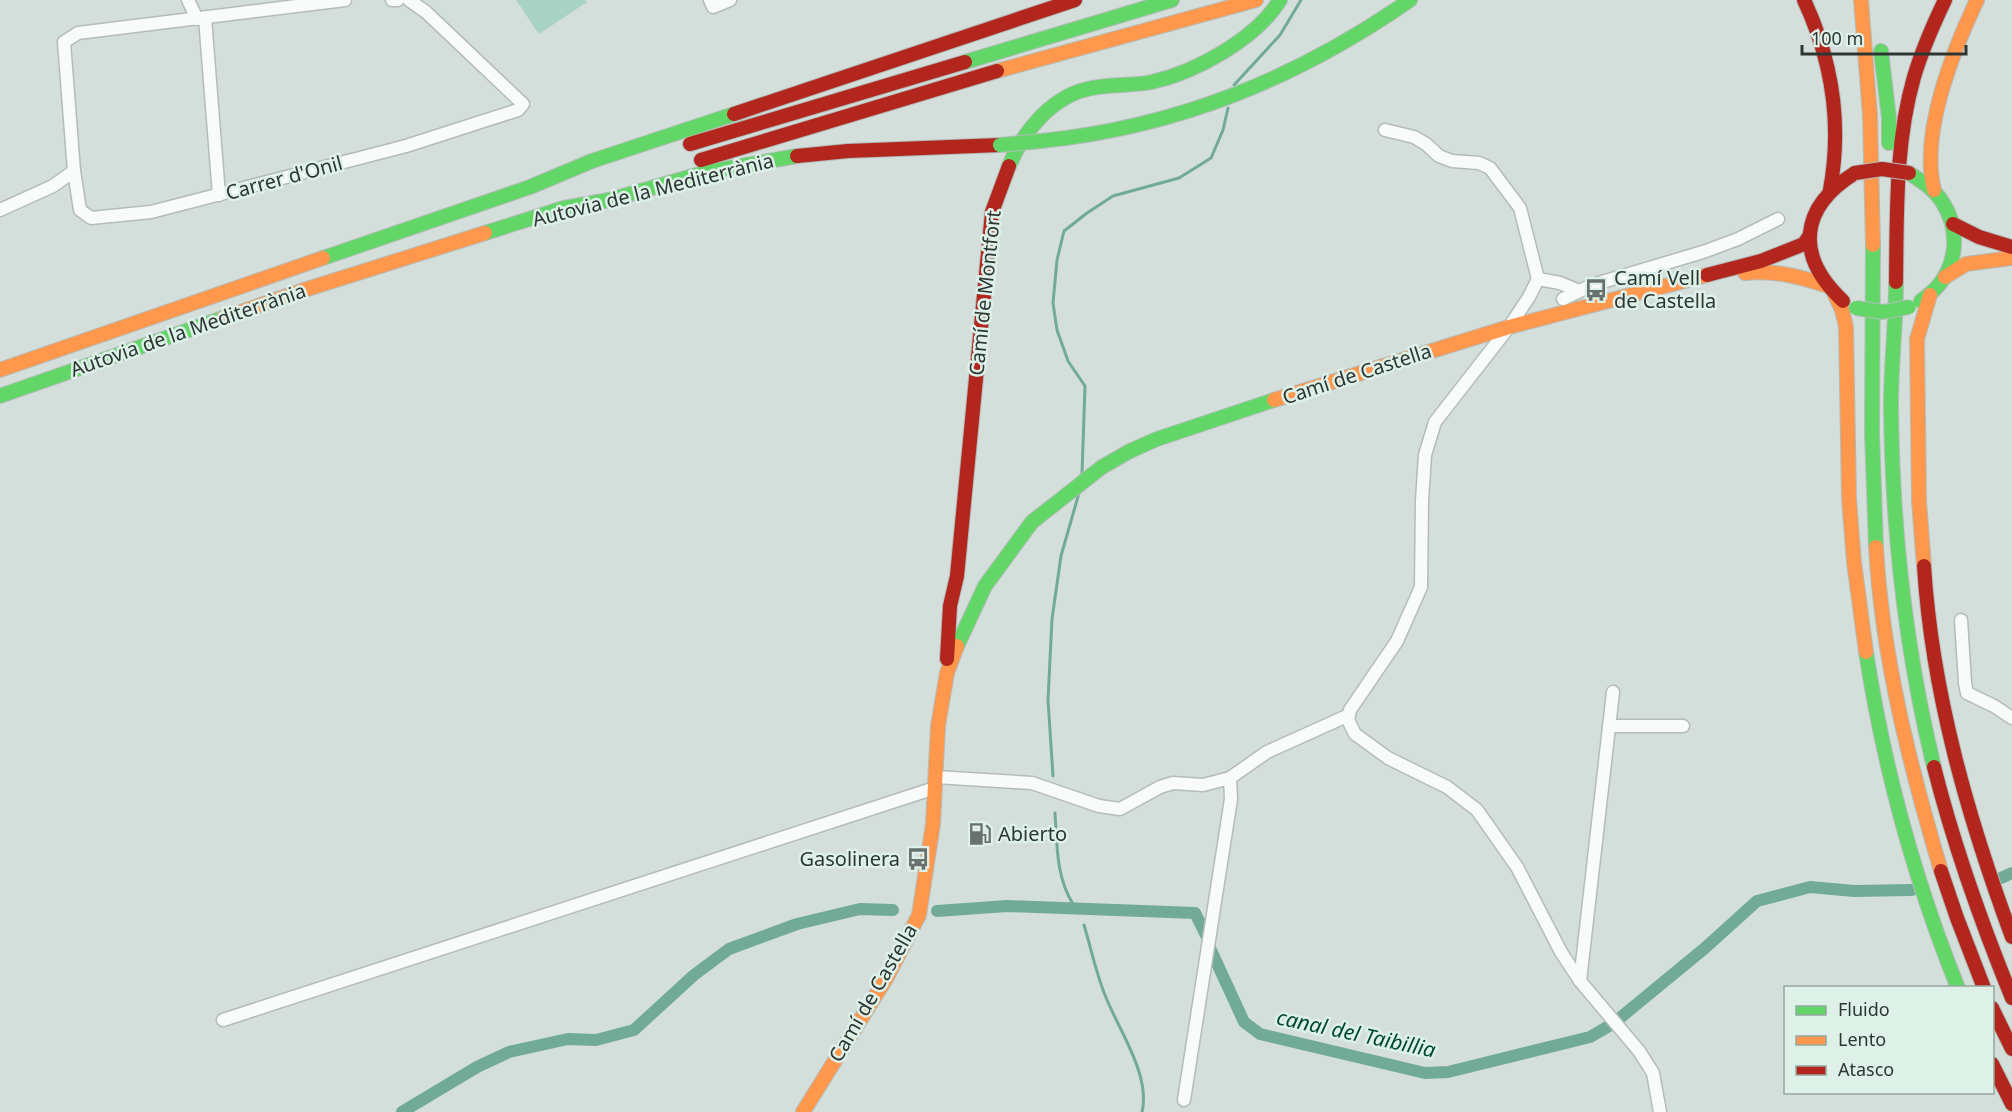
<svg xmlns="http://www.w3.org/2000/svg" width="2012" height="1112" font-family="'Noto Sans',sans-serif">
	<style>
		.green { fill: #a8d2c3 }
		.lines { fill: none; stroke-linecap: round; stroke-linejoin: round }
		.stream { stroke: #71ab98; stroke-width: 3 }
		.canal { stroke: #71ab98; stroke-width: 12 }
		.street-casing { stroke: #b3bcb8; stroke-width: 15 }
		.fast-casing { stroke: #b3bcb8; stroke-width: 16 }
		.slow-casing { stroke: #b3bcb8; stroke-width: 16 }
		.jam-casing { stroke: #b3bcb8; stroke-width: 16 }
		.street { stroke: #f9fafa; stroke-width: 12 }
		.fast { stroke: #63d668; stroke-width: 14 }
		.slow { stroke: #ff974d; stroke-width: 14 }
		.jam { stroke: #b3261e; stroke-width: 14 }
		.fast-bridge-casing { stroke: #b3bcb8; stroke-width: 16; stroke-linecap: butt }
		.jam-bridge-casing { stroke: #b3bcb8; stroke-width: 16; stroke-linecap: butt }
		.fast-bridge { stroke: #63d668; stroke-width: 14 }
		.jam-bridge { stroke: #b3261e; stroke-width: 14 }
		.labels { text-anchor: middle; stroke-width: 5; stroke-linejoin: round; paint-order: stroke }
		.street-label { font-size: 20px; fill: #2e3632; stroke: #ddf1e9 }
		.poi-label { font-size: 20px; fill: #2e3632; stroke: #ddf1e9; text-anchor: start }
		.water-label { font-size: 21px; font-style: italic; fill: #004735; stroke: #ddf1e9 }
	</style>
	<rect width="100%" height="100%" fill="#d4dfdb"/>
	<polygon class="green" points="516,0 585,0 587,2 539,34"/>
	<g class="lines">
		<g class="stream">
			<polyline points="1234,85 1280,35 1301,0"/>
			<polyline points="1082,474 1085,386 1068,361 1057,330 1053,303 1057,260 1064,231 1087,213 1113,196 1179,178 1211,158 1223,130 1228,108"/>
			<polyline points="1053,776 1048,700 1052,619 1061,556 1079,493"/>
			<path d="M1055 813C1057 844 1056 877 1073 904"/>
			<path d="M1084 925C1091 948 1096 973 1105 995 1118 1029 1151 1075 1142 1112"/>
		</g>
		<g class="canal">
			<polyline points="2001,878 2012,873"/>
			<polyline points="937,911 1007,906 1195,913 1208,939"/>
			<polyline points="1210,948 1244,1022 1260,1034 1425,1073 1448,1072 1590,1037 1609,1026"/>
			<polyline points="1620,1018 1705,948 1757,901 1810,887 1854,891 1912,890"/>
			<polyline points="402,1112 477,1067 509,1052 568,1039 596,1040 634,1030 694,975 729,949 797,924 860,909 893,910"/>
		</g>
		<g class="street-casing">
			<g id="street">
				<polyline points="188,0 197,19"/>
				<polyline points="345,0 78,33 64,42 74,171 80,210 91,218 151,212 406,146 518,110 523,104 426,12 409,0"/>
				<polyline points="392,0 398,0"/>
				<polyline points="710,0 713,7 730,0"/>
				<polyline points="205,18 219,195"/>
				<polyline points="1385,130 1414,137 1426,144 1439,156 1452,161 1479,163 1490,168 1520,208 1538,279 1529,297 1509,327 1435,422 1425,455 1422,501 1421,587 1397,641 1350,710 1348,720 1355,734 1388,758 1447,787 1477,810 1517,867 1561,952 1580,981 1639,1051 1653,1073 1660,1112"/>
				<polyline points="0,210 53,186 74,171"/>
				<polyline points="1538,279 1560,283 1579,291"/>
				<polyline points="1563,299 1592,285 1703,252 1738,239 1778,219"/>
				<polyline points="1961,620 1965,683 1967,693 1994,706 2012,718"/>
				<polyline points="1609,726 1683,726"/>
				<polyline points="936,777 1032,783 1099,806 1120,809 1160,787 1173,783 1203,785 1230,778 1267,752 1349,715"/>
				<polyline points="1580,981 1613,692"/>
				<polyline points="223,1020 935,788"/>
				<polyline points="1184,1100 1231,799 1230,778"/>
			</g>
		</g>
		<g class="fast-casing">
			<g id="fast">
				<polyline points="1881,51 1889,118 1889,143"/>
				<polyline points="965,62 1172,0"/>
				<path d="M1041 141C1178 127 1298 78 1410 0"/>
				<path d="M1009 166C1024 130 1053 95 1092 88 1112 84 1132 86 1152 82 1196 72 1256 39 1280 0"/>
				<path d="M1909 173C1921 181 1933 188 1941 200 1959 226 1959 261 1938 286 1934 291 1927 296 1921 301"/>
				<polyline points="485,233 564,208 609,200 707,172 797,156"/>
				<polyline points="1873,245 1872,433 1876,547"/>
				<polyline points="323,258 530,187 592,161 734,114"/>
				<path d="M1896 282C1896 323 1891 364 1891 405 1892 527 1905 648 1934 767"/>
				<polyline points="0,396 223,318"/>
				<polyline points="957,646 985,586 1032,522 1102,467 1130,451 1157,439 1274,400"/>
				<path d="M1866 652C1884 768 1914 879 1958 988"/>
			</g>
		</g>
		<g class="slow-casing">
			<g id="slow">
				<polyline points="1861,0 1870,116 1873,245"/>
				<polyline points="997,71 1256,0"/>
				<path d="M1934 190C1920 133 1953 51 1977 0"/>
				<path d="M1745 273C1773 270 1798 276 1825 285"/>
				<polyline points="1945,277 1966,264 2012,258"/>
				<polyline points="1835,295 1842,310 1846,327 1849,499 1854,562 1866,652"/>
				<polyline points="223,318 304,290 485,233"/>
				<polyline points="0,370 323,258"/>
				<polyline points="1274,400 1509,327 1707,275"/>
				<path d="M1876 547C1882 657 1910 766 1941 871"/>
				<polyline points="1924,566 1919,501 1917,339 1930,295"/>
				<polyline points="803,1112 887,977 919,915 933,824 938,726 947,673 957,646"/>
			</g>
		</g>
		<g class="jam-casing">
			<g id="jam">
				<path d="M1804 0C1832 60 1842 125 1830 190"/>
				<polyline points="734,114 1075,0"/>
				<polyline points="690,144 965,62"/>
				<polyline points="797,156 848,151 1000,145"/>
				<polyline points="701,160 997,71"/>
				<polyline points="1953,224 1979,237 2012,247"/>
				<polyline points="1707,275 1761,261 1804,244 1810,235"/>
				<path d="M1896 282C1897 214 1895 143 1914 77 1922 50 1933 25 1945 0"/>
				<path d="M1843 301C1795 256 1799 208 1855 173"/>
				<path d="M1924 566C1932 693 1968 818 2012 937"/>
				<polyline points="947,659 950,606 957,576 992,212 1009,166"/>
				<path d="M1934 767C1954 846 1981 922 2012 998"/>
				<polyline points="1941,871 1957,918 1984,988"/>
				<polyline points="1992,1008 2012,1049"/>
				<polyline points="1992,1064 2012,1104"/>
			</g>
		</g>
		<use href="#street" class="street"/>
		<use href="#fast" class="fast"/>
		<use href="#slow" class="slow"/>
		<use href="#jam" class="jam"/>
		<g class="fast-bridge-casing">
			<g id="fast-bridge">
				<polyline points="1000,145 1041,141"/>
				<polyline points="1856,308 1883,312 1909,307"/>
			</g>
		</g>
		<g class="jam-bridge-casing">
			<polyline id="jam-bridge" points="1855,173 1882,169 1909,173"/>
		</g>
		<use href="#fast-bridge" class="fast-bridge"/>
		<use href="#jam-bridge" class="jam-bridge"/>
	</g>
	<defs>
		<g id="bus-bare" transform="scale(1.8)"><path d="M-5-6H5V4H4V6H2V4H-2V6H-4V4H-5ZM-3.5-4V0h7V-4ZM-3.5 1.2v1.5H-2V1.2ZM2 1.2v1.5H3.5V1.2Z" fill="#68716d" stroke="#ddf1e9" stroke-width="2.5" paint-order="stroke"/></g>
		<g id="fuel-bare" transform="scale(1.8)"><path d="M-5.5-6h7V0h2V4h1.3V-2.5L3-4.5l.8-.8L6-3V5H2.5V1h-1V6h-7ZM-4.2-4.7v3.2H.2V-4.7Z" fill="#68716d" stroke="#ddf1e9" stroke-width="2.5" paint-order="stroke"/></g>
	</defs>
	<g fill-rule="evenodd">
		<use href="#bus-bare" x="1596" y="290"/>
		<use href="#fuel-bare" x="980" y="834"/>
		<use href="#bus-bare" x="918" y="859"/>
	</g>
	<g class="labels">
		<g class="street-label">
			<text transform="translate(284 178) rotate(-15)" y="7">Carrer d'Onil</text>
			<text transform="translate(653 190) rotate(-14)" y="7">Autovia de la Mediterrània</text>
			<text transform="translate(985 293) rotate(-84)" y="7">Camí de Montfort</text>
			<text transform="translate(188 330) rotate(-19)" y="7">Autovia de la Mediterrània</text>
			<text transform="translate(1357 374) rotate(-18)" y="7">Camí de Castella</text>
			<text transform="translate(873 993) rotate(-60)" y="7">Camí de Castella</text>
		</g>
		<g class="poi-label">
			<text x="1614" y="285">Camí Vell<tspan x="1614" dy="23">de Castella</tspan></text>
			<text x="998" y="841">Abierto</text>
			<text x="900" y="866" text-anchor="end">Gasolinera</text>
		</g>
		<g class="water-label">
			<text transform="translate(1356 1034) rotate(12)" y="7">canal del Taibillia</text>
		</g>
	</g>
	<rect x="1784" y="986" width="210" height="108" fill="#ddf1e9" stroke="#97a6a0" stroke-width="1.5"/>
	<rect x="1796" y="1006" width="30" height="9" fill="#63d668" stroke="#97a6a0" stroke-width="1.5"/>
	<text x="1838" y="1016" font-size="18" fill="#2e3632">Fluido</text>
	<rect x="1796" y="1036" width="30" height="9" fill="#ff974d" stroke="#97a6a0" stroke-width="1.5"/>
	<text x="1838" y="1046" font-size="18" fill="#2e3632">Lento</text>
	<rect x="1796" y="1066" width="30" height="9" fill="#b3261e" stroke="#97a6a0" stroke-width="1.5"/>
	<text x="1838" y="1076" font-size="18" fill="#2e3632">Atasco</text>
	<path d="M1802 45v9h164v-9" fill="none" stroke="#2e3632" stroke-width="3"/>
	<text x="1811" y="45" font-size="18" fill="#2e3632" stroke="#ddf1e9" stroke-width="4.5" paint-order="stroke">100 m</text>
</svg>
